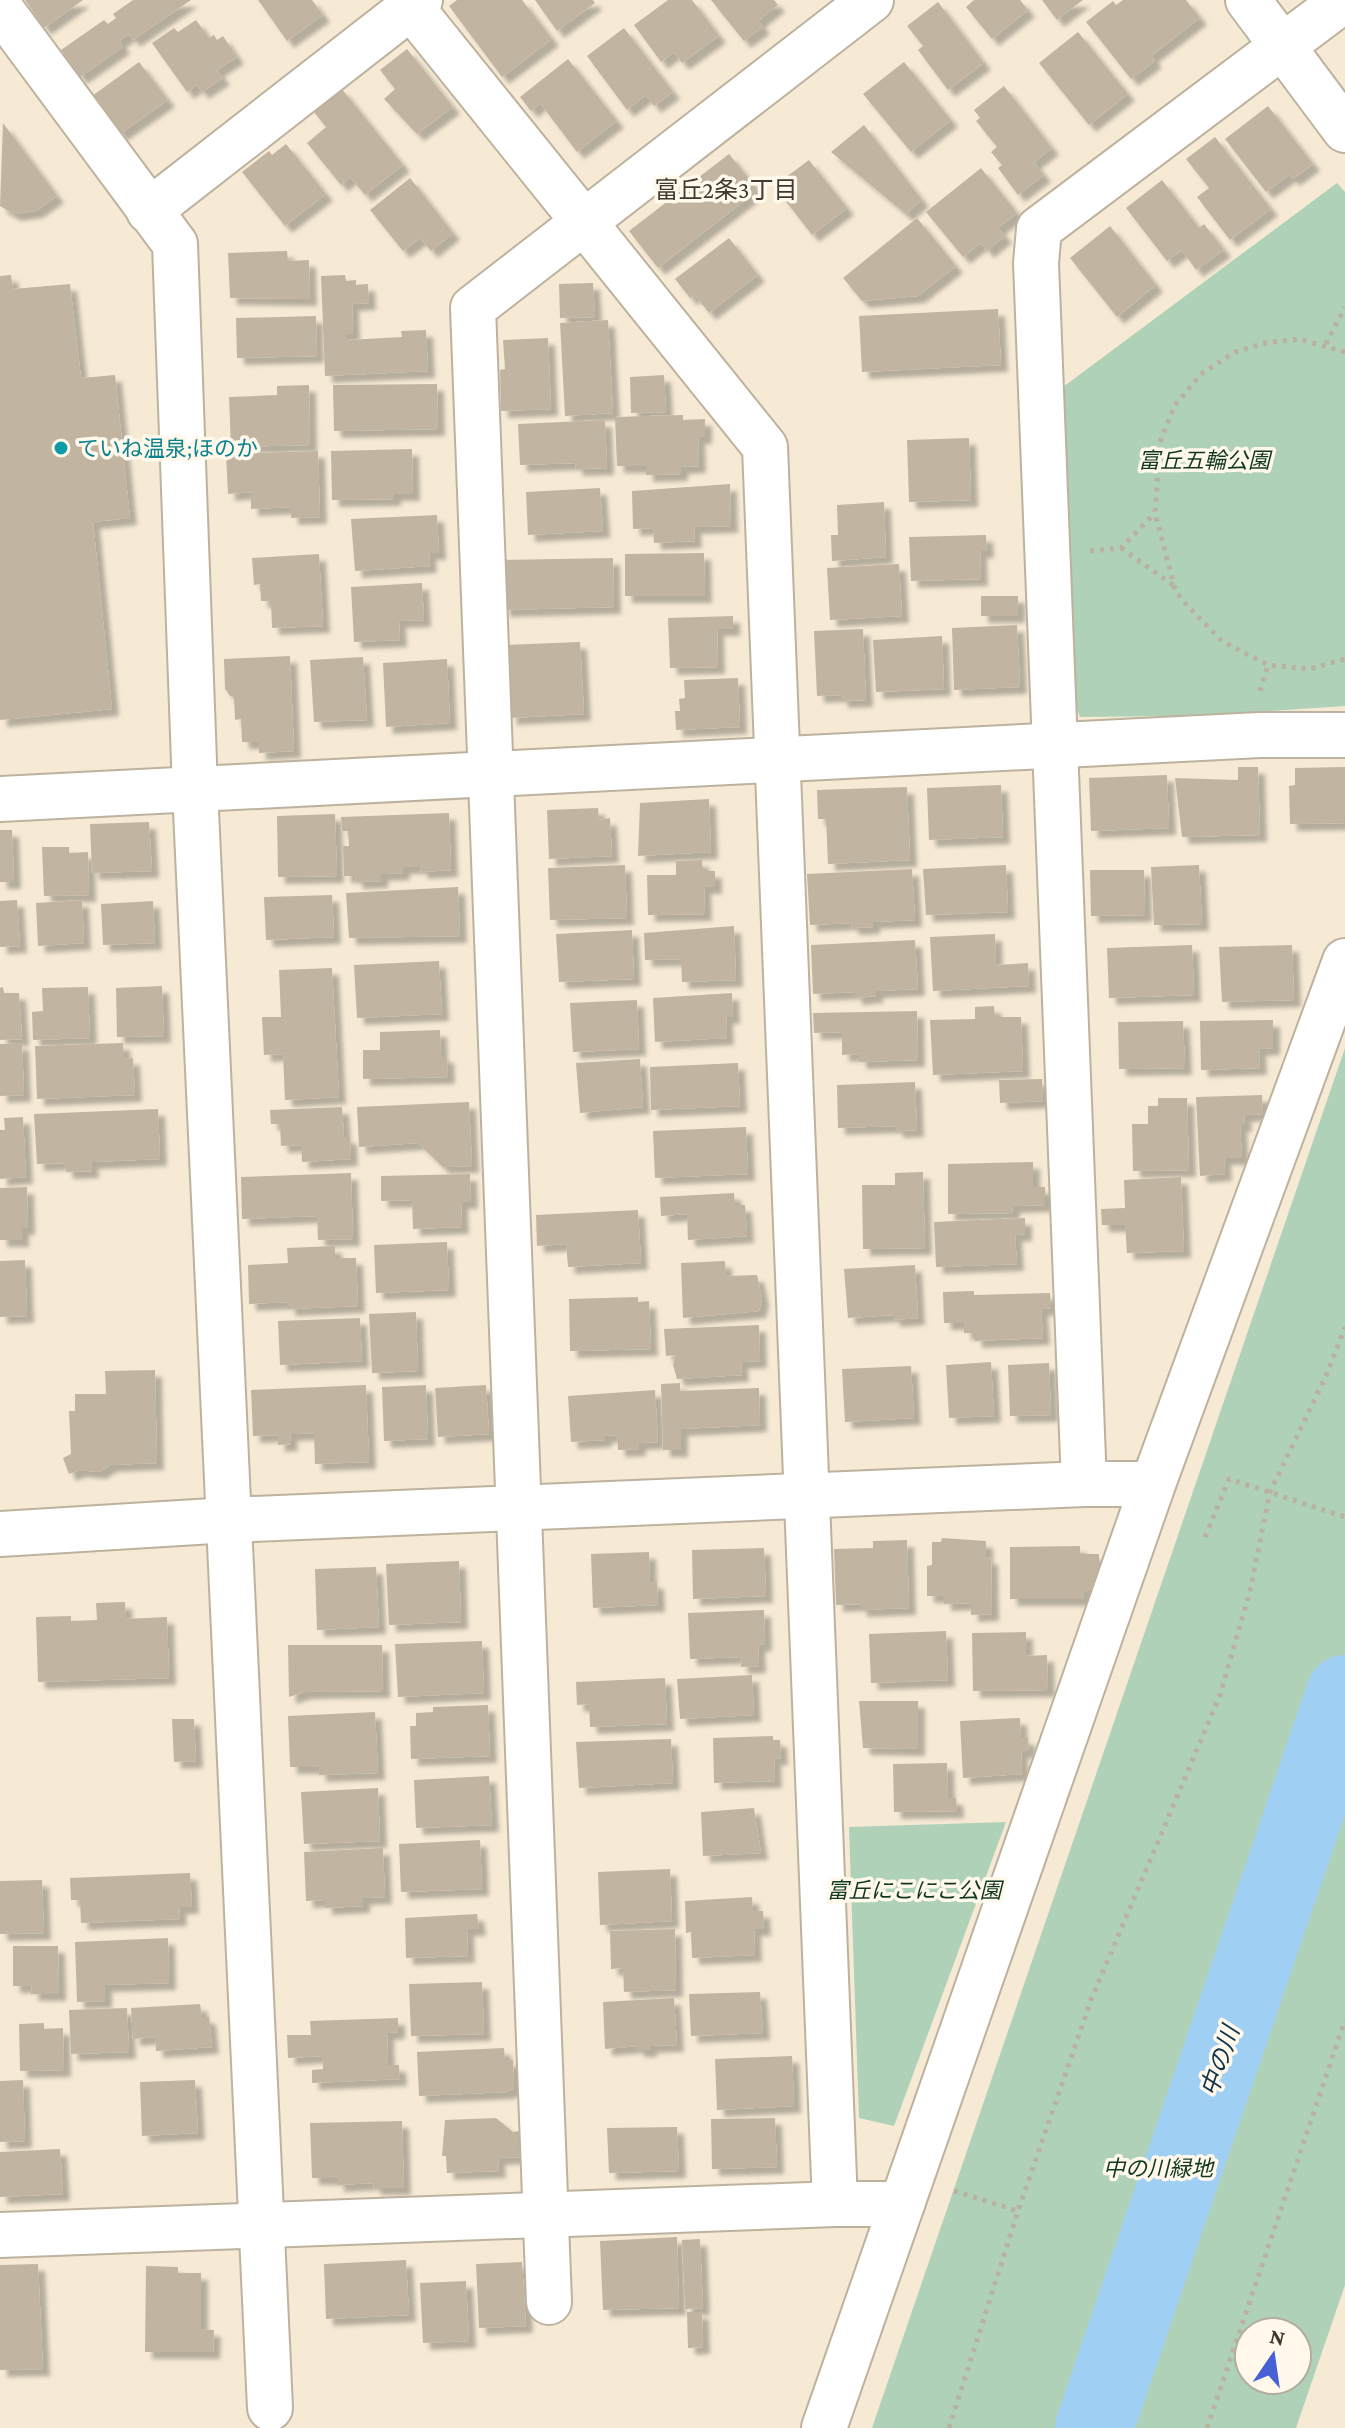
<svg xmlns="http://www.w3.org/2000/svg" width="1345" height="2428" font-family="'Crimson Pro','Noto Sans JP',serif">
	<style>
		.green { fill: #aed1b8; fill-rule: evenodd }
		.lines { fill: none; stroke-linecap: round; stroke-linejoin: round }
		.river { stroke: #a0cff4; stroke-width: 78 }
		.building { fill: #c1b5a1; filter: url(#shadow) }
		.minor-casing { stroke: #bdb29e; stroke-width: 48 }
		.path { stroke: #bbb1a0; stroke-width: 5; stroke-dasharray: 4 6; stroke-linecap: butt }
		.minor { stroke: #fff; stroke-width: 44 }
		.culture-dot { fill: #0f9aa8; stroke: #fff8eb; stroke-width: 3 }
		.labels { text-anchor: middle; stroke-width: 7; stroke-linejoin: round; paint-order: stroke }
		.culture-label { font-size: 22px; fill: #0d838f; stroke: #fff8eb; text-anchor: start }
		.park-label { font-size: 22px; font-style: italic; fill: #113922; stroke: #fff8eb }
		.neighbourhood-label { font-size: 24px; fill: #3e3931; stroke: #fff8eb }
		.water-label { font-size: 24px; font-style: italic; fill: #0c314a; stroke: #fff8eb }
	</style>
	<defs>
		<filter id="shadow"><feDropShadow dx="7" dy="7" stdDeviation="2" flood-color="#0004"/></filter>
	</defs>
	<rect width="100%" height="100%" fill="#f6ead5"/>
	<g class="green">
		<polygon points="1337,183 1345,192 1345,706 1271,711 1257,715 1080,717 1076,706 1059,390"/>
		<path d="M1345 1048V2285L1296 2428H872ZM1249 2332H1297V2380H1249Z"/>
		<polygon points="1006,1822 894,2126 859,2118 849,1827"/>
	</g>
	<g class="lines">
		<polyline class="river" points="1094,2428 1345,1694"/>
	</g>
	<g class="building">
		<polygon points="25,0 83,0 44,28"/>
		<polygon points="133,0 191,0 133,40 129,34 119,41 123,47 80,77 61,50 104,20 108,24 116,18 113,14"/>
		<polygon points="258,0 312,0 323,15 287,41"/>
		<polygon points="457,0 522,0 552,39 502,77 449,6"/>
		<polygon points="535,0 593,0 595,3 557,31"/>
		<polygon points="668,0 692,0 719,36 682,63 674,52 661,62 634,25"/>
		<polygon points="711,0 774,0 778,5 758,21 763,27 744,41"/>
		<polygon points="974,0 1020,0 1028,10 992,39 966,7"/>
		<polygon points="1042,0 1083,0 1057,20"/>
		<polygon points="1123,0 1186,0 1200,18 1151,56 1155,61 1131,79 1086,22 1113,1 1116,5"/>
		<polygon points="938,2 984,63 948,90 918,50 923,46 907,26"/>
		<polygon points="196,20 209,38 214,35 217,40 223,36 237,57 217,70 223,78 202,92 197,85 187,92 152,43 174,28 178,32"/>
		<polygon points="624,28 673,92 654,106 646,95 627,110 587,56"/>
		<polygon points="1078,32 1128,94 1089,125 1039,63"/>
		<polygon points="407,49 453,107 417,134 384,99 395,89 380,70"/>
		<polygon points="568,59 617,121 577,152 540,103 531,111 520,97"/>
		<polygon points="139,62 168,100 120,134 92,96"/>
		<polygon points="904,62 951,120 911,152 863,94"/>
		<polygon points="1004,86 1052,148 1034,162 1044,175 1018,195 998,168 1002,165 991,152 997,147 976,121 980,118 974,110"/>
		<polygon points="341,88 403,165 365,195 350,177 341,185 307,143 326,127 313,111"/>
		<polygon points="1268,106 1313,164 1293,179 1289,175 1266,192 1225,139"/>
		<polygon points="3,123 57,196 36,211 14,214 0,206"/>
		<polygon points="864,125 922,200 906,214 831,152"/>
		<polygon points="1215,137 1271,209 1230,240 1197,197 1209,188 1186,159"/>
		<polygon points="286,144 326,194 285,226 242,172 269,151 272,155"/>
		<polygon points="729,154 758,190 658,268 629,231"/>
		<polygon points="809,160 847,208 812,235 774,186"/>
		<polygon points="981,168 1017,213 998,228 1005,236 987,251 981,243 963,257 926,212"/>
		<polygon points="410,178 453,233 431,251 420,238 403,251 370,210"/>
		<polygon points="1162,180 1199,228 1204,224 1224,250 1196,270 1182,250 1167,261 1126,208"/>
		<polygon points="917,218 956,266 918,296 862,301 843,278"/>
		<polygon points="1110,226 1156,285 1117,317 1070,258"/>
		<polygon points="729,238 758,275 709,313 695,295 690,298 675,279"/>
		<polygon points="287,251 288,261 309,260 310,299 230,298 228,253"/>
		<polygon points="11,275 13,289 70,284 81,378 115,375 130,518 93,522 112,709 0,720 0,276"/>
		<polygon points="345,275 346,281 356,280 356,285 368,284 369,303 352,304 353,334 347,334 347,340 402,337 401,331 426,330 428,371 325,376 321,276"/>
		<polygon points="593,283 595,317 560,318 559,284"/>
		<polygon points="998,309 1001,365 862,372 859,316"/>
		<polygon points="316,316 317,356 237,358 236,318"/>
		<polygon points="608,320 613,413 565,416 560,323"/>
		<polygon points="548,338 551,409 501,411 500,370 505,369 503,340"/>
		<polygon points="664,375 666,412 631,413 630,377"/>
		<polygon points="437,384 438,429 334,431 333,385"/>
		<polygon points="309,385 310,445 231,447 229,397 277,395 277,386"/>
		<polygon points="683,415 683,420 705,419 705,437 698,437 699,466 681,467 681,474 646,475 646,466 617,466 615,417"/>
		<polygon points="605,420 607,468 576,469 575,463 520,465 518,424"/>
		<polygon points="969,438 971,500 909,502 907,440"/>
		<polygon points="412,449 413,494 394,494 394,499 332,500 331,451"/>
		<polygon points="318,451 320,517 291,518 291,507 251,509 251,492 228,494 226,454"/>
		<polygon points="730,484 731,526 694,527 695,541 654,543 653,528 633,529 632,491"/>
		<polygon points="600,488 603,531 528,535 526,492"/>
		<polygon points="884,502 886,557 832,561 831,535 838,535 837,505"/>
		<polygon points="437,515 439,553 429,553 430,566 355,571 351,519"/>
		<polygon points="986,535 987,551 980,551 981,579 911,581 909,537"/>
		<polygon points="704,553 705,596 625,596 625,554"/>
		<polygon points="319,554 323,626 272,628 271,601 261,601 260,584 254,585 252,558"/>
		<polygon points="613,558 614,607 503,610 501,560"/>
		<polygon points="899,564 902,616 830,620 827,568"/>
		<polygon points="422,583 424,620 399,621 400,640 354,642 351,587"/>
		<rect x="981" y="596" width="37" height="20"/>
		<polygon points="733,616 733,629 717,629 718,667 670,668 668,618"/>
		<polygon points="1017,625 1020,687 954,690 952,628"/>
		<polygon points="863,629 866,700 841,701 841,695 817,696 814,631"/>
		<polygon points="942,636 944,689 876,692 873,640"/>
		<polygon points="580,642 584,714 510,718 505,645"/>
		<polygon points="290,656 294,751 259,753 259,742 242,742 241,719 235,720 234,697 230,696 225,689 224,659"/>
		<polygon points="363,657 367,720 314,722 310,660"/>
		<polygon points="447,659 450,723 386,727 383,663"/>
		<polygon points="738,678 740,727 676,730 675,711 680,711 679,699 685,698 684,680"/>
		<polygon points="1238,767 1258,767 1260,835 1182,837 1175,778 1238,780"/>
		<polygon points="1345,767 1345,823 1290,824 1289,786 1295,785 1295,768"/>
		<polygon points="1167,775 1169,828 1091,831 1089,778"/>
		<polygon points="1001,785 1003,837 929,840 927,788"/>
		<polygon points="907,787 910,860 828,864 826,819 818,819 817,790"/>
		<polygon points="709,799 711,852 638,856 640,803"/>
		<polygon points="598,808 599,820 610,818 612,856 549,859 547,810"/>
		<polygon points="449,813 451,870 421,872 420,867 403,867 403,873 381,874 381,881 356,882 355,876 344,876 343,846 349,846 348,831 342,831 341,817"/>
		<polygon points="335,814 337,876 278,877 277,816"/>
		<polygon points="149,822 152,871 92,873 90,824"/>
		<polygon points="0,830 12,830 14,882 0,882"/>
		<polygon points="42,847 69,847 69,853 88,852 89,895 44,896"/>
		<polygon points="702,860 703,871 715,871 715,887 704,887 705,914 648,915 647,875 676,875 676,861"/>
		<polygon points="625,865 627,918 550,920 548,868"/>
		<polygon points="1006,865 1008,912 926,915 923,869"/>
		<polygon points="1199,865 1202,924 1154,925 1151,867"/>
		<polygon points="912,869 915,920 873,922 873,927 852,928 851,923 810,925 807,874"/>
		<polygon points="1090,870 1144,870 1145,915 1091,916"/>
		<polygon points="458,887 460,936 349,938 346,893"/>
		<polygon points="332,895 334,937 266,940 264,897"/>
		<polygon points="17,900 20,946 0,947 0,901"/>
		<polygon points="82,900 84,943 38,946 36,903"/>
		<polygon points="153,901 155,943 103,945 101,904"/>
		<polygon points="734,926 736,980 682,982 681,959 645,960 644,933"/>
		<polygon points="632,930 634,979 559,982 556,934"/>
		<polygon points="995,934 996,965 1028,963 1029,986 933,991 930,937"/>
		<polygon points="915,940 918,989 876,991 876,996 855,998 855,992 813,994 811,945"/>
		<polygon points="1192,945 1194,995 1109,998 1107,948"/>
		<polygon points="1292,945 1294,1000 1222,1002 1219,947"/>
		<polygon points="439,961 442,1014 357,1018 354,965"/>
		<polygon points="332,968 339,1097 285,1100 283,1054 264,1055 262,1017 281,1017 279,970"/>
		<polygon points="162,986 164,1036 117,1037 116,988"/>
		<polygon points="3,987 4,993 19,993 22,1039 0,1040 0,988"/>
		<polygon points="88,987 90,1038 33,1040 32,1012 43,1011 42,988"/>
		<polygon points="732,993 733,1017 726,1017 727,1038 655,1042 653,998"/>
		<polygon points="637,1000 639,1049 573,1052 570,1003"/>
		<polygon points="994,1006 995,1017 1021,1017 1023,1071 933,1075 930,1020 975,1019 975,1007"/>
		<polygon points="917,1011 918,1060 859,1062 859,1054 842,1055 842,1032 814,1033 813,1013"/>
		<polygon points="1273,1020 1273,1048 1259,1049 1260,1068 1201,1070 1200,1021"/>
		<polygon points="1183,1021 1185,1068 1119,1069 1118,1022"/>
		<polygon points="440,1030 441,1056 447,1056 448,1077 363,1079 363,1050 380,1050 380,1032"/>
		<polygon points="22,1043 24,1095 0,1096 0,1044"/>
		<polygon points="123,1043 124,1059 133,1058 135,1095 37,1099 35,1046"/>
		<polygon points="640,1059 643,1107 580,1113 576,1063"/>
		<polygon points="738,1063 740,1106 651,1110 650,1067"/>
		<polygon points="1042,1079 1043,1101 1000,1103 999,1080"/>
		<polygon points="915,1082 917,1130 896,1131 896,1126 838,1128 837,1085"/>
		<polygon points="1262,1095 1263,1114 1244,1115 1245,1125 1240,1125 1242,1158 1224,1158 1225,1174 1200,1176 1196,1097"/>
		<polygon points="1158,1098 1187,1098 1189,1170 1133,1171 1132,1124 1148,1124 1148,1106 1158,1106"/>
		<polygon points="469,1102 472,1166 443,1167 418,1143 359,1147 357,1107"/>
		<polygon points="342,1107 344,1137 350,1137 351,1159 302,1162 301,1145 281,1146 280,1124 271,1124 270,1110"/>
		<polygon points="158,1109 160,1159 91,1162 92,1171 66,1172 65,1163 37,1164 34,1114"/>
		<polygon points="23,1117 26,1177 0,1179 0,1130 5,1130 4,1118"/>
		<polygon points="746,1127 748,1174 655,1178 653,1131"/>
		<polygon points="1033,1162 1033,1187 1045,1187 1045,1205 1013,1206 1012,1213 948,1214 948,1164"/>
		<polygon points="923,1172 925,1248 863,1249 862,1185 895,1185 895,1173"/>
		<polygon points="351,1173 353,1239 318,1240 317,1216 242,1219 241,1177"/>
		<polygon points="470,1174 471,1202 461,1202 462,1227 413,1229 412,1200 381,1201 381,1176"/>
		<polygon points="1181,1177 1184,1251 1127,1253 1125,1225 1102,1225 1101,1209 1125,1208 1124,1180"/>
		<polygon points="27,1187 28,1228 22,1228 22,1240 0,1240 0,1188"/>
		<polygon points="734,1193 735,1205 745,1205 747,1236 688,1240 687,1214 661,1216 660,1197"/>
		<polygon points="638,1210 641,1263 568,1267 566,1244 537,1246 536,1215"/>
		<polygon points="1025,1218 1025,1234 1015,1235 1017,1264 936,1267 934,1222"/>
		<polygon points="447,1242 449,1290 376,1293 374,1245"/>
		<polygon points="335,1246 335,1258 356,1258 358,1306 288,1309 288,1302 249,1304 248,1265 288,1263 287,1248"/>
		<polygon points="25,1260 27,1316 0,1317 0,1261"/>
		<polygon points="725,1261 726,1276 757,1275 762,1299 759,1311 683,1318 681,1263"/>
		<polygon points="915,1265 918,1318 893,1320 893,1315 848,1318 844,1269"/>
		<polygon points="974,1291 974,1295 1050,1293 1051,1308 1041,1309 1043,1338 975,1341 975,1333 964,1333 964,1323 944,1323 943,1292"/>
		<polygon points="638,1297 638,1302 649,1301 651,1349 570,1351 569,1299"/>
		<polygon points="416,1312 418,1371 372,1373 369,1314"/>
		<polygon points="360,1318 362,1361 280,1365 278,1321"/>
		<polygon points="759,1325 760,1361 741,1362 742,1375 677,1379 673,1365 676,1355 666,1356 664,1329"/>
		<polygon points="991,1362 994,1416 949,1418 946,1365"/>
		<polygon points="1049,1363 1051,1415 1010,1416 1008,1365"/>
		<polygon points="911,1366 914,1418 845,1422 842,1369"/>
		<polygon points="155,1370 157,1463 110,1465 99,1472 79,1470 69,1474 63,1458 71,1454 69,1411 75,1411 75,1394 106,1394 105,1371"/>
		<polygon points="680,1383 680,1391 759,1388 760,1425 681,1429 681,1450 663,1450 661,1384"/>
		<polygon points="366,1385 369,1462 315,1464 314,1433 290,1434 291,1444 278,1445 278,1435 253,1436 251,1390"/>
		<polygon points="426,1385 428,1439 384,1441 382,1387"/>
		<polygon points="486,1385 489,1434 438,1437 435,1388"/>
		<polygon points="655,1390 658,1442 639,1443 639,1449 618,1450 617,1435 605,1436 605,1440 571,1442 568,1396"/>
		<polygon points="942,1538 986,1541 986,1557 991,1558 992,1614 971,1615 971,1603 944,1604 944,1596 927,1596 927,1566 932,1565 932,1542 941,1542"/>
		<polygon points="907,1540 909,1608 860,1610 860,1604 836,1605 834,1549 873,1548 873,1541"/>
		<polygon points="1080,1546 1080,1554 1099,1554 1099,1585 1084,1592 1084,1599 1010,1599 1010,1547"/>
		<polygon points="764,1548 766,1596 693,1599 692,1550"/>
		<polygon points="649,1552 650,1582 657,1582 658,1605 593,1608 591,1554"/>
		<polygon points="459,1561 461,1622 389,1625 386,1564"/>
		<polygon points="376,1567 379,1627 317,1630 315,1569"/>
		<polygon points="125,1602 126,1619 167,1617 169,1678 38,1682 36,1617 71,1616 71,1621 97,1620 96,1603"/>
		<polygon points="764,1610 765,1644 758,1645 759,1666 741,1667 740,1657 690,1659 688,1613"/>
		<polygon points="946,1631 948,1680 871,1683 869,1634"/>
		<polygon points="1026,1632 1026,1656 1047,1655 1048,1690 973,1691 972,1633"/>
		<polygon points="482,1641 484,1693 398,1697 395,1644"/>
		<polygon points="288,1645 382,1645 383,1691 305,1692 289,1697"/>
		<polygon points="752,1675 754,1715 680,1719 677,1679"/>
		<polygon points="665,1678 667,1724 590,1727 589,1704 577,1705 576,1682"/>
		<polygon points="859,1701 918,1701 918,1749 863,1748"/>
		<polygon points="488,1705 490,1756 411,1759 410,1726 416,1726 416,1713 433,1712 433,1707"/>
		<polygon points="375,1712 378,1773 319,1775 319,1767 290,1767 288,1716"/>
		<polygon points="1020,1718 1021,1738 1028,1738 1029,1751 1021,1751 1022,1774 963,1778 960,1721"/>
		<polygon points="172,1719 194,1719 196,1761 174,1762"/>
		<polygon points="773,1736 773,1740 780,1740 781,1758 774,1759 775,1781 714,1783 713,1738"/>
		<polygon points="671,1739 673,1783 579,1788 576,1742"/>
		<polygon points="947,1763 948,1798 956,1798 957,1811 894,1812 893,1764"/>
		<polygon points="489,1776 492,1825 416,1828 414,1780"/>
		<polygon points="378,1788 380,1841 304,1844 301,1792"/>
		<polygon points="754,1808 761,1853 703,1856 701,1812"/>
		<polygon points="480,1840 482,1889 401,1892 399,1844"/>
		<polygon points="383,1848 385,1897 363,1898 363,1906 325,1908 325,1900 306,1901 304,1852"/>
		<polygon points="670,1869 672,1921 600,1925 598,1872"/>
		<polygon points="190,1873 192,1907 179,1907 180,1919 81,1923 80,1900 71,1900 70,1878"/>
		<polygon points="42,1880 44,1933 0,1934 0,1881"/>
		<polygon points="752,1897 753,1911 763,1911 764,1929 754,1929 755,1955 692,1958 691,1932 686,1933 685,1901"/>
		<polygon points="477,1914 479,1929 467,1929 468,1956 406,1958 405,1918"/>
		<polygon points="675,1929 676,1990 624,1992 623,1968 611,1969 610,1931"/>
		<polygon points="168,1938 169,1983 105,1985 105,2001 77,2002 75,1942"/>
		<polygon points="13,1946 58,1946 59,1994 31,1994 32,1986 13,1986"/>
		<polygon points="482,1982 484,2034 411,2036 409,1984"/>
		<polygon points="760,1992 763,2033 691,2036 689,1994"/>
		<polygon points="674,1998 677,2045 650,2046 650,2050 637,2050 637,2046 605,2049 603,2002"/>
		<polygon points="200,2004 202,2017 209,2017 212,2047 156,2051 155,2037 133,2039 131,2008"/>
		<polygon points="127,2008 129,2052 71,2054 69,2010"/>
		<polygon points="398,2018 398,2032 387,2033 388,2065 399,2065 400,2079 312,2083 312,2070 323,2069 322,2056 288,2058 287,2035 311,2035 310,2021"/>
		<polygon points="44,2023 44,2029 63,2028 64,2070 20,2071 19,2024"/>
		<polygon points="504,2048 505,2060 513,2060 514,2088 507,2092 419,2096 417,2052"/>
		<polygon points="792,2056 794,2106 717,2110 715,2059"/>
		<polygon points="23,2080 25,2141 0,2142 0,2081"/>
		<polygon points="195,2080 198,2133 142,2136 140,2082"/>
		<polygon points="496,2118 513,2132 519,2131 520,2157 498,2158 499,2171 447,2173 446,2156 442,2156 445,2120"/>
		<polygon points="775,2118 777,2167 712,2169 711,2119"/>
		<polygon points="402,2121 404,2188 374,2188 373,2183 337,2185 337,2178 312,2178 310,2123"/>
		<polygon points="677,2127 679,2171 609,2173 607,2128"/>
		<polygon points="60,2149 63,2194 0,2197 0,2152"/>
		<polygon points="677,2237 679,2308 603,2310 600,2241"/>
		<polygon points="700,2239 703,2308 685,2309 682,2240"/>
		<polygon points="406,2260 409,2315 326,2319 324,2264"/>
		<polygon points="522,2262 526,2326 479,2328 476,2264"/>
		<polygon points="38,2264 43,2369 0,2370 0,2265"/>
		<polygon points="146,2266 178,2267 178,2273 201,2273 201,2329 214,2330 213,2352 145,2352"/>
		<polygon points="466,2281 469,2341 423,2343 420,2283"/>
		<polygon points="687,2312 702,2312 703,2347 688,2348"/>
	</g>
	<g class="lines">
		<g class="minor-casing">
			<g id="minor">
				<polyline points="1248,0 1345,130"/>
				<polyline points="411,7 765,447 835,2204"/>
				<polyline points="0,8 175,244 195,789 270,2408"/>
				<polyline points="149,211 420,0"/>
				<polyline points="0,799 1260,735 1345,735"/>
				<polyline points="1084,1484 1036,263 1039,229 1344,0"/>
				<polyline points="0,1534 229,1520 1084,1484 1153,1484"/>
				<polyline points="0,2235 835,2204 902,2204 1153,1484 1345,961"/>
				<polyline points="549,2302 473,308 871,0"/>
				<polyline points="824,2428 902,2204"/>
			</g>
		</g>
		<g class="path">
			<polyline points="1326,344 1345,307"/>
			<polyline points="1345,352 1299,339 1265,343 1235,352 1201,374 1175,405 1160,442 1155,513 1174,586 1181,599 1222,641 1268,665 1309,669 1345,659"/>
			<polyline points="1121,548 1173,585"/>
			<polyline points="1090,551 1121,548 1155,513"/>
			<polyline points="1260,691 1268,665"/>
			<polyline points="1205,1537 1229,1479 1345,1517"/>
			<polyline points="954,2191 1018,2211"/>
			<polyline points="949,2428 1018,2211 1091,2000 1220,1695 1250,1591 1270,1492 1326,1376 1345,1327"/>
			<polyline points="1207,2428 1345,2020"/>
		</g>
		<use href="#minor" class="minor"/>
	</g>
	<circle class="culture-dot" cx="61" cy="448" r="8"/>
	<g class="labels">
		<g class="culture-label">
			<text x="77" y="456">ていね温泉;ほのか</text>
		</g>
		<g class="park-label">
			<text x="1204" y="468">富丘五輪公園</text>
			<text x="914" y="1898">富丘にこにこ公園</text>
			<text x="1158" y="2176">中の川緑地</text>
		</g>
		<g class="neighbourhood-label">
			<text x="726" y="198">富丘2条3丁目</text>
		</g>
		<g class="water-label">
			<text transform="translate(1220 2061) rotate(-71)" y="8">中の川</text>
		</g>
	</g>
	<g transform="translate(1273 2356) rotate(13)"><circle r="38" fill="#fff8eb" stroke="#b2aca1" stroke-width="2"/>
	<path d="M0-6L14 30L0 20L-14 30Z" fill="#4561d4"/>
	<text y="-12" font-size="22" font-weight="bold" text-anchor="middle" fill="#3e3931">N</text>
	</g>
</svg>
